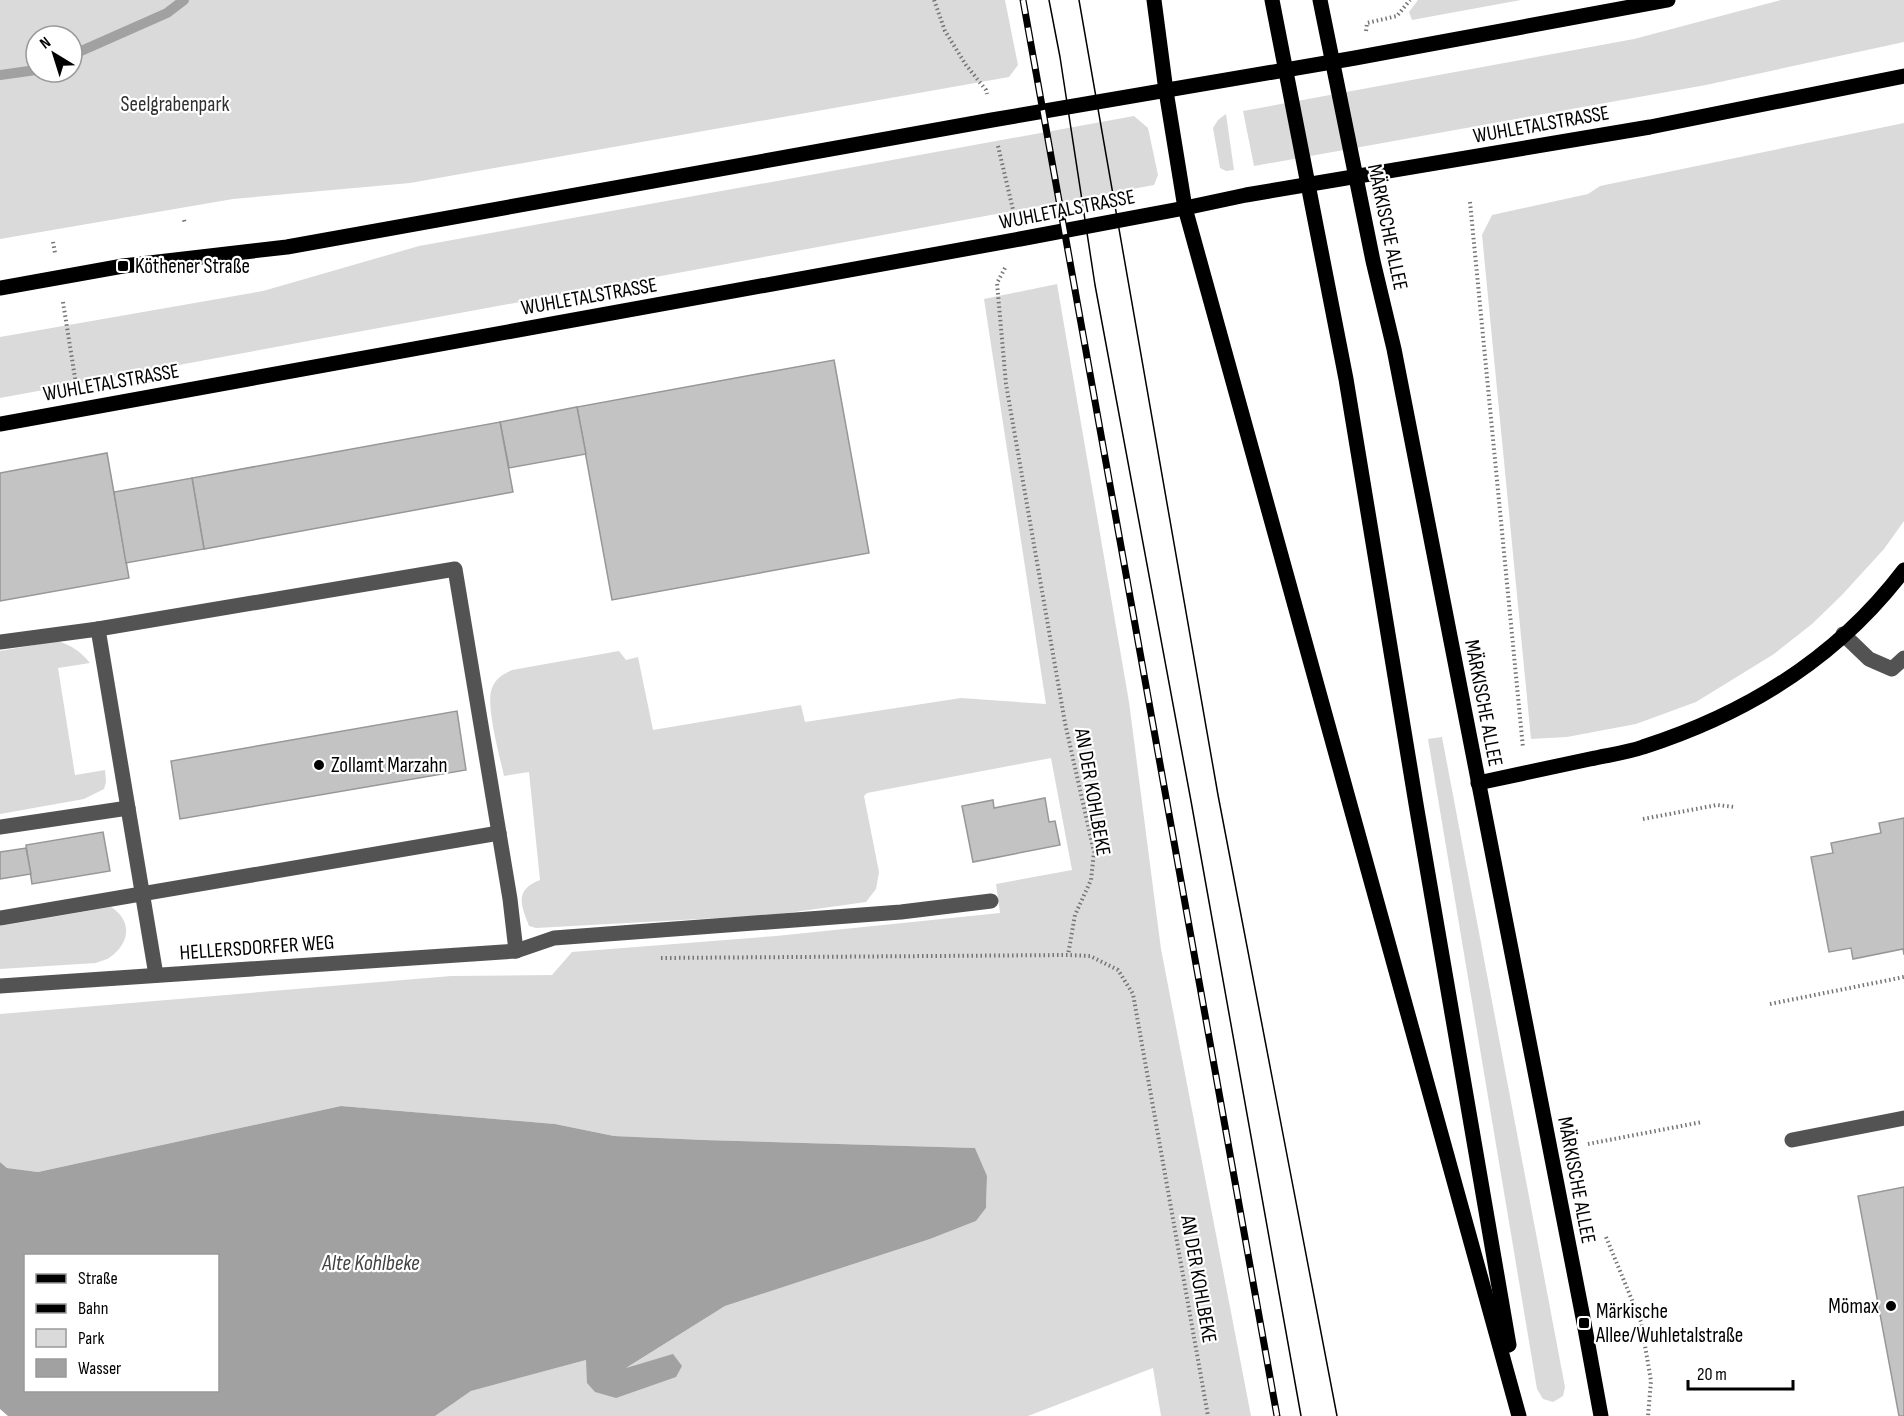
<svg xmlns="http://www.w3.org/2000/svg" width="1904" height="1416" font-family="'Sofia Sans Condensed',sans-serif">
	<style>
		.green { fill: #dadada; fill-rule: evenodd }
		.water { fill: #a1a1a1; fill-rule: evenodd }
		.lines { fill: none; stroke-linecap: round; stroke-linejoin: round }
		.stream { stroke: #a1a1a1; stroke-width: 10 }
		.building { fill: #c3c3c3; stroke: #979797; stroke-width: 1.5 }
		.path { stroke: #757575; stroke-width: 4; stroke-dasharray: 1.5 3; stroke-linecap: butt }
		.minor { stroke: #535353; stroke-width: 15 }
		.major { stroke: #000; stroke-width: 15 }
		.tram { stroke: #000; stroke-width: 1.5 }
		.rail-casing { stroke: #000; stroke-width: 7 }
		.rail { stroke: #fff; stroke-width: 4.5; stroke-dasharray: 14; stroke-linecap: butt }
		.poi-dot { fill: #000; stroke: #fff; stroke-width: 2 }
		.labels { text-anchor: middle; stroke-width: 4.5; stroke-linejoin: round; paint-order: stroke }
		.park-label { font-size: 21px; fill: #313131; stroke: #fff }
		.street-label { font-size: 21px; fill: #000; stroke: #fff }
		.poi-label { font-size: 21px; fill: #000; stroke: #fff; text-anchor: start }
		.water-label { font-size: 22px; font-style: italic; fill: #424242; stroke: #fff }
	</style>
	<rect width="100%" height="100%" fill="#fff"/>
	<g class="green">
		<path d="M0 0H1005L1018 65 1009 77 410 183 233 199 0 239ZM36 36H72V72H36Z"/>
		<polygon points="1418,0 1521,0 1412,20 1409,12"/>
		<polygon points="1781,0 1904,0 1904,42 1706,85 1254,166 1243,111 1634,39"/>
		<polygon points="1226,114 1234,170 1226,171 1220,168 1213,128 1218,120"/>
		<polygon points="1134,116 1148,128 1158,175 1154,185 0,398 0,337 263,291 419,246"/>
		<polygon points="1904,123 1904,521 1884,549 1841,596 1812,624 1774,654 1696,702 1636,724 1567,737 1531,739 1482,235 1492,215 1588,194 1600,186"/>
		<path d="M1057 284 1129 702 1161 949 1251 1416H1161L1153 1368 1028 1416H435L471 1391 586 1360 623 1370 725 1306 930 1239 976 1221 986 1208 987 1177 975 1148 704 1140 614 1136 555 1124 341 1106 38 1172 7 1168 0 1162V1014L451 976 552 975 572 952 776 936 1000 913 996 884 1072 870 1051 758 867 793 864 796 879 872 876 889 866 902 773 915 536 928 529 926C521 905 514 890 540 880L529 772 504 776C500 757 485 704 492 688 496 678 503 674 512 670L619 651 626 660 638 657 653 730 801 705 805 722 961 698 1046 704 984 299Z"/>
		<path d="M57 641C71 645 80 651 90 663L58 668 75 775 105 770 106 782 104 789 84 799 0 814V651Z"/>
		<polygon points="1442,737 1565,1387 1563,1396 1553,1402 1543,1399 1537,1389 1428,739"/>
		<path d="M111 907C133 921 130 944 109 958 106 960 100 961 96 963L0 969V926Z"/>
	</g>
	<path class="water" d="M341 1106 555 1124 614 1136 704 1140 975 1148 987 1176 986 1208 976 1221 930 1239 725 1306 626 1368 673 1354 682 1366 676 1377 616 1398 595 1392 587 1383 586 1360 471 1391 435 1416H8L0 1409V1162L7 1168 38 1172ZM26 1256H218V1390H26Z"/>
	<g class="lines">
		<g class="stream">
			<polyline points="72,55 167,13 184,0"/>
			<polyline points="0,75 36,70"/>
		</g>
	</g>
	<g class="building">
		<polygon points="834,360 869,553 612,600 577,407"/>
		<polygon points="577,407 586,454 509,468 500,422"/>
		<polygon points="500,422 513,492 204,549 192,478"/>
		<polygon points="107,453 129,578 0,601 0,473"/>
		<polygon points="192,478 204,549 126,563 114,492"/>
		<polygon points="457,711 466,770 180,819 171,761"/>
		<polygon points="1045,798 1049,822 1055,821 1060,845 973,862 962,806 993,800 994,808"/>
		<polygon points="1904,818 1904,955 1903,949 1853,959 1851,948 1829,952 1811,857 1833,853 1831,843 1881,833 1879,823"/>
		<polygon points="103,832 110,871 32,884 26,845"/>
		<polygon points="26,848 31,874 0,879 0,852"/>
		<polygon points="1904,1187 1904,1416 1899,1416 1858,1196"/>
	</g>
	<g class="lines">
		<g class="path">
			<polyline points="934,0 945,31 966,65 986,90 987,94"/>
			<polyline points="1366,31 1367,23 1397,16 1410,0"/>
			<polyline points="998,146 1014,214"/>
			<polyline points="1470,202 1523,748"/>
			<polyline points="184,220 185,224"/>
			<polyline points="53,242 55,253"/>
			<polyline points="1005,268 997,283 1006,384 1065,723 1094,852 1091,880 1075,915 1068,955"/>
			<polyline points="63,302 76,384"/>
			<polyline points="1643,819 1717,805 1735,807"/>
			<polyline points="661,958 1068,955 1090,956 1118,970 1133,994 1208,1416"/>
			<polyline points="1770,1004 1904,977"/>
			<polyline points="1588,1144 1702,1122"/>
			<polyline points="1606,1237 1641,1322 1651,1381 1648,1416"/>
			<polyline points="1613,1316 1622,1315"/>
		</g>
		<g class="minor">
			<polyline points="1843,634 1869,659 1892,669 1904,658"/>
			<polyline points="0,642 98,629"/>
			<polyline points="0,827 128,808"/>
			<polyline points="0,918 499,833"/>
			<polyline points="156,975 98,629 455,569 510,899 516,951"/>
			<polyline points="0,986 516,951 554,938 901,912 991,901"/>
			<polyline points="1792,1140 1904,1118"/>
		</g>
		<g class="major">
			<polyline points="1154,0 1166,91 1185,208 1519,1416"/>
			<polyline points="1272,0 1346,379 1417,810 1509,1345"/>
			<polyline points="1320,0 1373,261 1394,349 1584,1323 1601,1416"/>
			<polyline points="0,288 123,266 287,247 992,120 1355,58 1668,0"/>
			<polyline points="0,424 1020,239 1185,208 1246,195 1650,127 1904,76"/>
			<path d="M1478 783C1515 775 1552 767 1590 759 1607 755 1626 753 1643 747 1746 714 1838 657 1904 570"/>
		</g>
		<g class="tram">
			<polyline points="1049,0 1060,57 1095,285 1191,801 1301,1416"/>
			<polyline points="1079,0 1218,795 1337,1416"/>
		</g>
		<g class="rail-casing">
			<polyline id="rail" points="1023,0 1277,1416"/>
		</g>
		<use href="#rail" class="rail"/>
	</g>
	<g class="poi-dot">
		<rect x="117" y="260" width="12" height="12" rx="3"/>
		<circle cx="319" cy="765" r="6"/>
		<circle cx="1891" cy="1306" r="6"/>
		<rect x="1578" y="1317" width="12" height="12" rx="3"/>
	</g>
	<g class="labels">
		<g class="park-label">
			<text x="175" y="111">Seelgrabenpark</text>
		</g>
		<g class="street-label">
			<text transform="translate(1541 124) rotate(-10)" y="7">WUHLETALSTRASSE</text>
			<text transform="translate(1067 209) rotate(-11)" y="7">WUHLETALSTRASSE</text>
			<text transform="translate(1388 227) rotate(78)" y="7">MÄRKISCHE ALLEE</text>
			<text transform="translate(589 296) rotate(-10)" y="7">WUHLETALSTRASSE</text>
			<text transform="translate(111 382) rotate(-10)" y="7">WUHLETALSTRASSE</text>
			<text transform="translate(1484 703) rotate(79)" y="7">MÄRKISCHE ALLEE</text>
			<text transform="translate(1093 792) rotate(80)" y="7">AN DER KOHLBEKE</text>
			<text transform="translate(257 947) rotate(-4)" y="7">HELLERSDORFER WEG</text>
			<text transform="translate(1577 1180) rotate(79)" y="7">MÄRKISCHE ALLEE</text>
			<text transform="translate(1199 1279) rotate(80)" y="7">AN DER KOHLBEKE</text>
		</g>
		<g class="poi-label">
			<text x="135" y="273">Köthener Straße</text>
			<text x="331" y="772">Zollamt Marzahn</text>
			<text x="1879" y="1313" text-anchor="end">Mömax</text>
			<text x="1596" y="1318">Märkische<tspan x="1596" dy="24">Allee/Wuhletalstraße</tspan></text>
		</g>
		<g class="water-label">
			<text x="371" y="1270">Alte Kohlbeke</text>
		</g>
	</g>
	<rect x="24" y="1254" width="195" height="138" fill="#ffffff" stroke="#999999" stroke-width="1.5"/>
	<rect x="36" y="1274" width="30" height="9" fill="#000000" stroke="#999999" stroke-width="1.5"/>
	<text x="78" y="1284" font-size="18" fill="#000000">Straße</text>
	<rect x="36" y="1304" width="30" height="9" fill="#000000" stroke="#999999" stroke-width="1.5"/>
	<text x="78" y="1314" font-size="18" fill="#000000">Bahn</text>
	<rect x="36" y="1329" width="30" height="18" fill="#dadada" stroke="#999999" stroke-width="1.5"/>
	<text x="78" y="1344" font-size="18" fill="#000000">Park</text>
	<rect x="36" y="1359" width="30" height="18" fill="#a1a1a1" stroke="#999999" stroke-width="1.5"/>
	<text x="78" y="1374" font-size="18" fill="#000000">Wasser</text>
	<g transform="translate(54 54) rotate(322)"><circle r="28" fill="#ffffff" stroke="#999999" stroke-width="1.5"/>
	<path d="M0-4.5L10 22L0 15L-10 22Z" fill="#000000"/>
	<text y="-9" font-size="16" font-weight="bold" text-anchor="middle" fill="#000000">N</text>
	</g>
	<path d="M1688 1380v9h105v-9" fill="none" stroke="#000000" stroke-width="3"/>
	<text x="1697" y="1380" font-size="18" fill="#000000" stroke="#ffffff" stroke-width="4.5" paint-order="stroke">20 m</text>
</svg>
